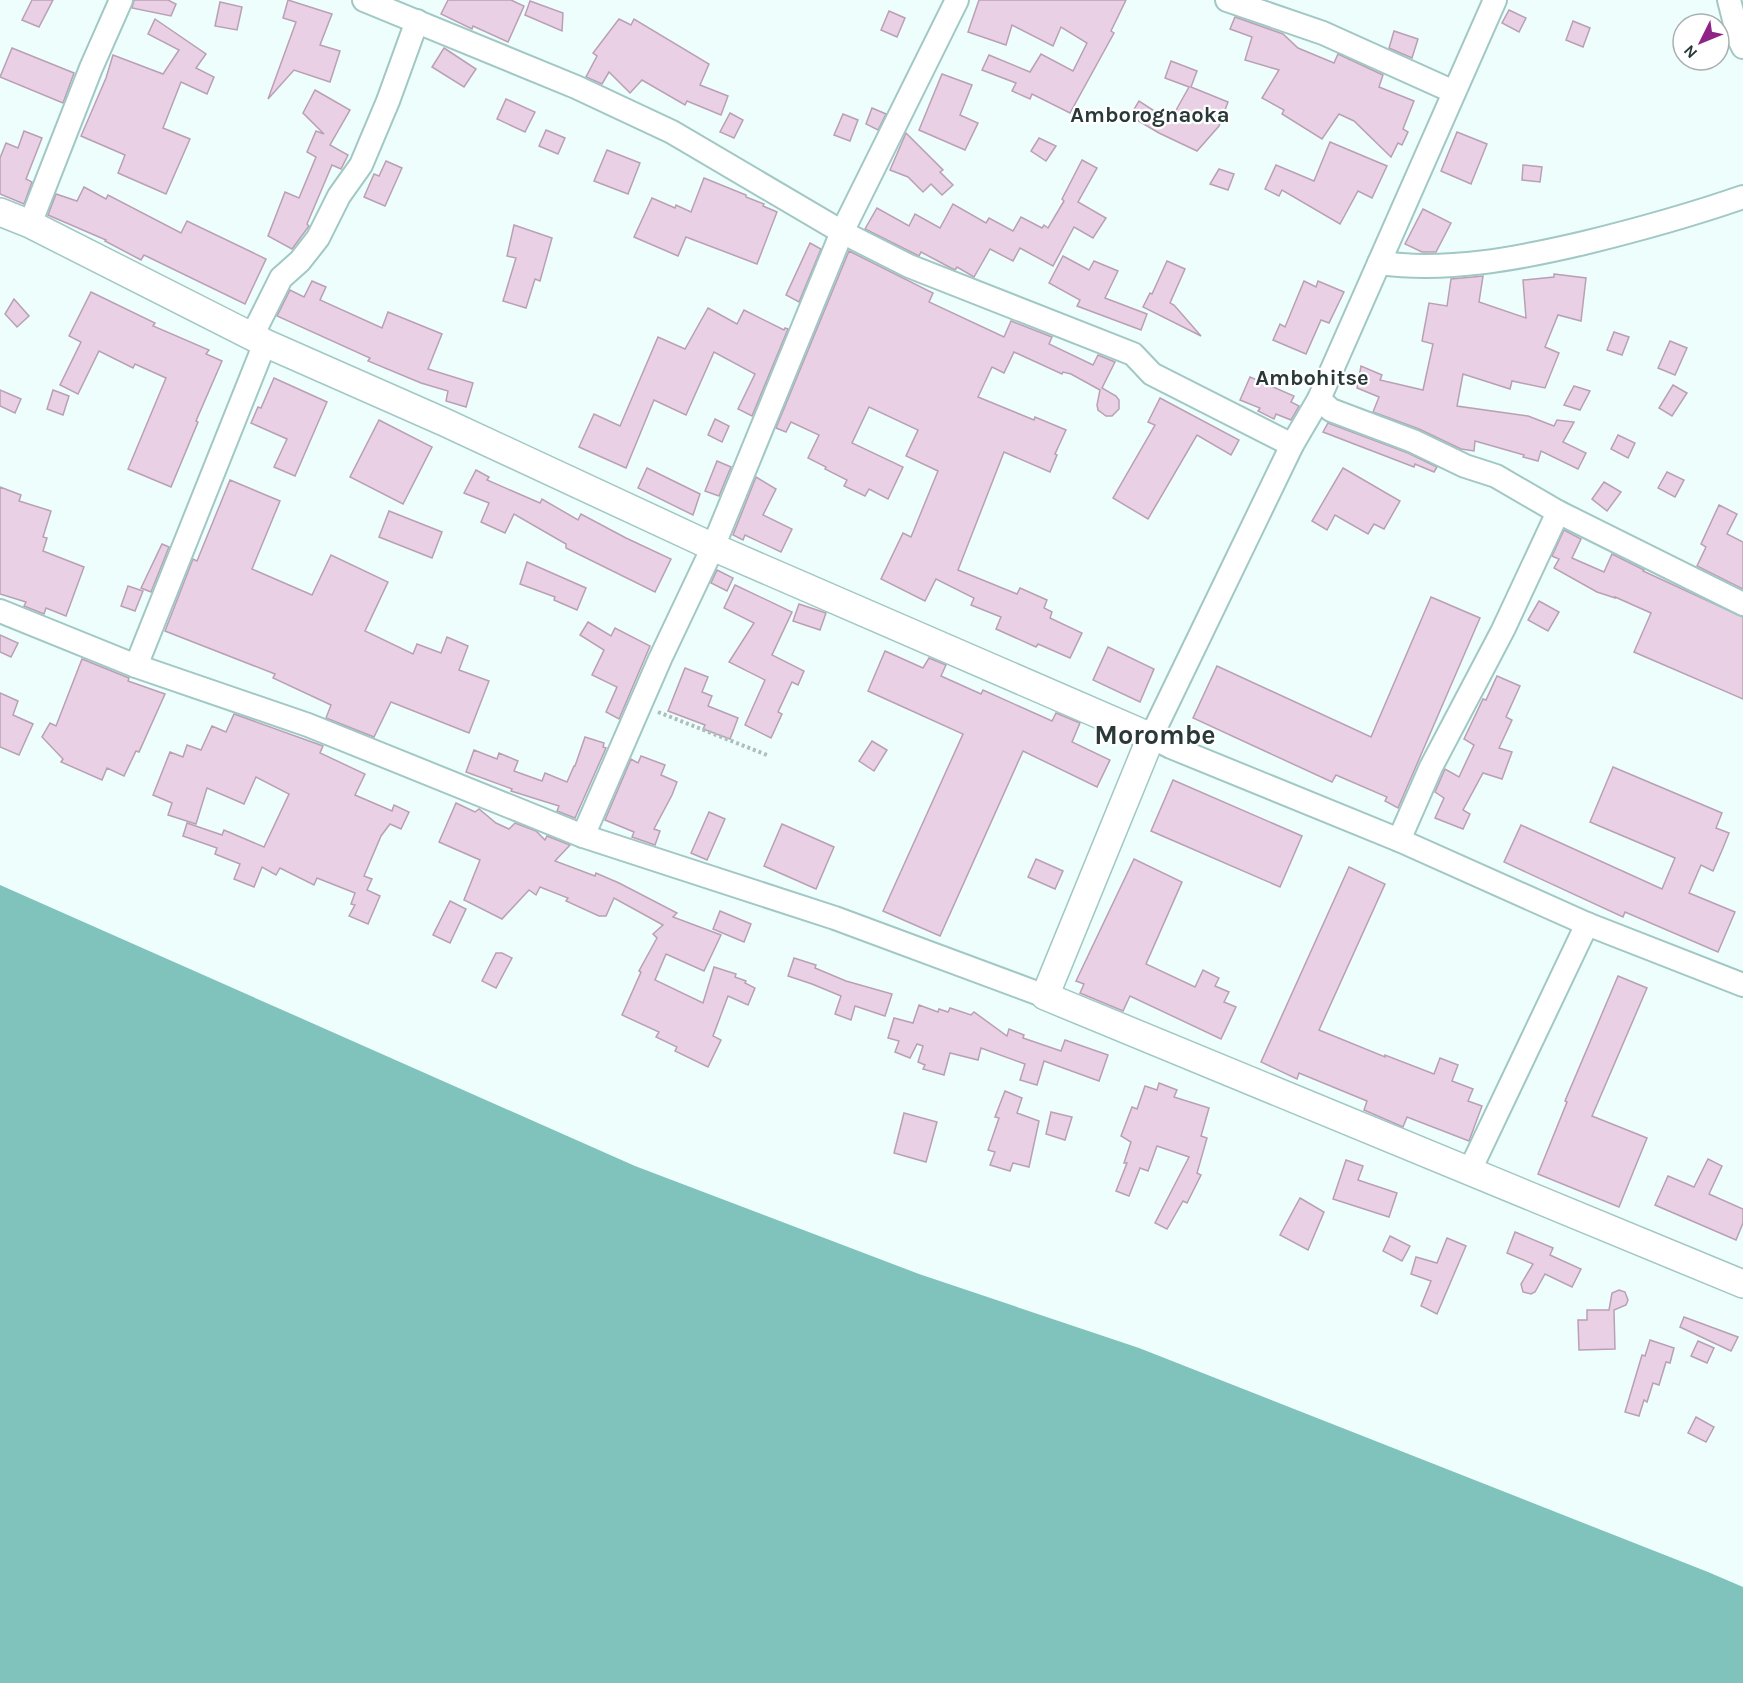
<svg xmlns="http://www.w3.org/2000/svg" width="1743" height="1683" font-family="Karla,sans-serif">
	<style>
		.water { fill: #80c2bc }
		.building { fill: #ead0e5; stroke: #b9a0b5; stroke-width: 1.5 }
		.lines { fill: none; stroke-linecap: round; stroke-linejoin: round }
		.minor-casing { stroke: #a1c8c4; stroke-width: 26 }
		.tertiary-casing { stroke: #a1c8c4; stroke-width: 30 }
		.path { stroke: #aebebd; stroke-width: 4; stroke-dasharray: 3 3; stroke-linecap: butt }
		.minor { stroke: #fff; stroke-width: 22 }
		.tertiary { stroke: #fff; stroke-width: 27 }
		.labels { text-anchor: middle; stroke-width: 4.5; stroke-linejoin: round; paint-order: stroke }
		.neighbourhood-label { font-size: 22px; font-weight: bold; fill: #293938; stroke: #fff }
		.district-label { font-size: 27px; font-weight: bold; fill: #293938; stroke: #fff }
	</style>
	<rect width="100%" height="100%" fill="#eefefc"/>
	<polygon class="water" points="0,885 635,1166 919,1274 1139,1348 1708,1572 1743,1587 1743,1683 0,1683"/>
	<g class="building">
		<polygon points="32,0 53,0 39,27 22,20"/>
		<polygon points="134,0 168,0 176,4 171,16 132,8"/>
		<polygon points="288,0 332,14 320,45 340,51 330,82 294,70 268,99 296,22 283,18"/>
		<polygon points="448,0 511,0 524,6 508,42 473,26 472,29 441,14"/>
		<polygon points="979,0 1126,0 1111,31 1114,33 1070,113 1032,94 1030,99 1012,91 1016,83 982,70 989,55 1030,72 1041,54 1073,71 1087,43 1061,27 1053,46 1012,25 1006,45 968,32"/>
		<polygon points="530,1 563,13 562,31 525,15"/>
		<polygon points="220,2 242,7 237,30 215,26"/>
		<polygon points="1509,10 1526,18 1519,32 1502,23"/>
		<polygon points="889,11 905,18 897,37 881,30"/>
		<polygon points="1235,17 1283,34 1298,48 1334,63 1338,54 1383,75 1379,87 1414,101 1403,129 1408,132 1402,145 1398,143 1391,157 1354,121 1339,114 1322,139 1282,114 1284,110 1262,98 1279,70 1245,60 1252,37 1230,29"/>
		<polygon points="155,19 206,54 196,68 214,77 207,94 181,82 163,128 190,139 166,194 118,173 125,155 81,136 106,78 113,55 163,74 179,50 148,34"/>
		<polygon points="619,19 631,25 634,19 709,64 700,85 728,96 721,115 687,101 685,105 642,80 630,93 609,72 602,84 586,77 597,56 593,53"/>
		<polygon points="1573,21 1590,28 1583,47 1566,40"/>
		<polygon points="1394,31 1418,39 1412,58 1389,48"/>
		<polygon points="12,48 74,73 63,103 0,77"/>
		<polygon points="444,48 476,69 464,87 432,67"/>
		<polygon points="1171,61 1197,71 1191,87 1228,102 1219,126 1197,151 1159,133 1130,116 1139,101 1170,121 1189,87 1165,78"/>
		<polygon points="942,74 972,85 960,115 978,123 965,150 919,130"/>
		<polygon points="315,90 350,110 330,145 348,155 341,169 332,165 307,224 309,226 292,249 268,236 285,192 299,198 316,157 307,152 316,131 324,134 303,113"/>
		<polygon points="506,99 535,112 525,132 497,119"/>
		<polygon points="872,108 886,114 878,130 866,124"/>
		<polygon points="730,113 743,120 734,138 720,132"/>
		<polygon points="843,114 858,120 850,141 834,135"/>
		<polygon points="546,130 565,138 558,154 539,146"/>
		<polygon points="24,131 42,138 26,179 32,182 24,204 0,194 0,158 6,143 18,148"/>
		<polygon points="1457,132 1487,144 1471,184 1441,171"/>
		<polygon points="906,133 943,170 940,172 953,185 942,195 931,184 923,192 908,177 890,170"/>
		<polygon points="1039,138 1056,146 1046,161 1031,151"/>
		<polygon points="1330,142 1387,166 1372,198 1358,191 1340,224 1282,190 1279,196 1265,189 1276,165 1314,181"/>
		<polygon points="607,150 640,163 628,194 594,181"/>
		<polygon points="1082,160 1097,168 1078,202 1106,218 1093,238 1074,227 1053,266 1020,248 1013,261 990,249 974,277 957,267 955,270 951,268 921,252 919,256 865,229 877,208 909,226 915,214 940,228 953,204 986,223 989,218 1013,231 1021,217 1042,228 1044,225 1048,228 1064,201 1062,199"/>
		<polygon points="386,161 402,168 385,206 364,197 374,174 379,176"/>
		<polygon points="1523,165 1542,167 1540,182 1522,180"/>
		<polygon points="1219,169 1234,174 1228,190 1210,184"/>
		<polygon points="704,178 746,195 746,197 764,204 763,206 777,212 757,264 686,237 678,256 634,237 652,198 675,208 676,205 691,212"/>
		<polygon points="84,187 106,199 108,195 181,233 187,221 266,259 245,304 144,255 141,260 105,241 106,240 48,215 56,194 77,201"/>
		<polygon points="1423,209 1451,223 1436,252 1422,252 1405,244"/>
		<polygon points="514,225 552,238 540,281 535,279 526,308 503,301 516,258 507,256"/>
		<polygon points="810,243 821,249 799,302 786,295"/>
		<polygon points="849,251 933,293 929,302 1004,337 1011,321 1052,337 1049,344 1093,365 1098,355 1115,362 1102,388 1116,396 1119,400 1119,409 1112,416 1106,416 1098,410 1097,405 1100,390 1071,374 1063,372 1062,374 1014,352 1004,373 992,367 978,397 1034,420 1035,417 1066,430 1055,454 1057,455 1050,472 1004,452 958,570 1017,594 1020,588 1047,600 1044,608 1052,612 1050,618 1082,633 1070,658 1038,644 1036,647 996,629 1001,617 971,605 974,598 936,579 925,601 881,579 903,533 911,537 938,471 906,456 918,430 869,407 852,443 903,467 888,499 869,489 865,496 844,486 847,480 825,469 826,467 808,458 819,435 791,422 786,432 776,428"/>
		<polygon points="1063,256 1089,270 1094,261 1118,271 1105,298 1147,314 1141,330 1077,306 1080,300 1049,283"/>
		<polygon points="1167,261 1185,269 1170,303 1174,305 1201,336 1143,307 1150,293 1152,294"/>
		<polygon points="1554,274 1586,278 1581,321 1558,315 1545,347 1559,353 1545,388 1512,381 1510,389 1463,374 1457,406 1528,416 1554,426 1557,420 1574,422 1563,442 1586,453 1578,469 1541,451 1538,461 1523,457 1524,455 1475,441 1474,451 1461,449 1419,429 1373,412 1379,397 1357,388 1361,366 1382,375 1380,380 1423,390 1433,344 1422,341 1429,303 1447,306 1451,279 1483,276 1479,302 1526,318 1523,280 1554,277"/>
		<polygon points="312,281 326,287 320,300 382,328 388,312 442,334 428,369 473,383 466,407 446,401 448,391 421,383 368,361 370,358 277,316 290,290 304,297"/>
		<polygon points="1304,281 1316,287 1318,281 1344,292 1329,323 1321,320 1306,354 1273,340 1280,324 1285,327"/>
		<polygon points="91,292 155,323 153,326 209,350 206,354 222,361 196,421 198,422 171,487 128,469 166,378 135,364 133,368 99,351 78,394 60,385 81,342 69,336"/>
		<polygon points="14,299 29,316 17,327 5,314"/>
		<polygon points="708,308 737,324 744,310 784,330 785,328 788,329 752,416 738,409 755,374 714,352 686,415 654,400 626,468 579,447 594,414 620,426 658,337 685,349"/>
		<polygon points="1614,332 1629,337 1622,355 1607,350"/>
		<polygon points="1670,341 1687,348 1675,375 1658,368"/>
		<polygon points="1250,377 1294,396 1291,402 1299,406 1291,420 1276,414 1274,419 1258,411 1260,408 1240,400"/>
		<polygon points="274,378 327,402 295,476 274,467 287,439 251,423 258,407 261,408"/>
		<polygon points="1673,385 1687,393 1672,416 1659,408"/>
		<polygon points="1574,386 1590,391 1580,410 1564,405"/>
		<polygon points="0,390 21,399 15,413 0,406"/>
		<polygon points="53,390 69,396 63,415 47,409"/>
		<polygon points="1160,398 1239,440 1231,455 1197,435 1148,519 1113,498 1155,425 1148,422"/>
		<polygon points="715,419 729,426 722,442 708,435"/>
		<polygon points="379,420 432,447 403,504 350,477"/>
		<polygon points="1328,423 1408,453 1437,467 1434,472 1415,464 1414,467 1323,432"/>
		<polygon points="1618,435 1635,443 1628,458 1611,449"/>
		<polygon points="717,461 731,467 719,496 705,491"/>
		<polygon points="647,468 700,494 693,515 638,488"/>
		<polygon points="1343,468 1400,501 1384,529 1374,524 1368,534 1335,515 1327,530 1312,521"/>
		<polygon points="476,470 489,477 487,480 540,503 542,499 578,520 581,514 626,538 671,559 655,592 566,548 566,544 514,514 505,533 481,522 489,503 464,493"/>
		<polygon points="1667,472 1684,480 1675,497 1658,488"/>
		<polygon points="756,477 776,489 763,515 792,529 781,552 745,535 743,540 733,535"/>
		<polygon points="230,480 280,501 252,569 312,595 331,555 388,582 365,631 413,654 417,644 441,653 447,637 468,646 459,670 489,681 469,733 391,702 374,737 326,718 331,705 273,678 275,674 165,631 193,559 197,561"/>
		<polygon points="1604,482 1621,492 1607,511 1592,499"/>
		<polygon points="0,487 21,495 19,501 51,511 43,537 47,538 43,551 84,567 66,616 46,608 44,614 24,606 26,602 0,594"/>
		<polygon points="1719,505 1737,514 1727,534 1743,542 1743,589 1697,566 1706,547 1701,544"/>
		<polygon points="389,511 442,532 432,558 379,537"/>
		<polygon points="1564,530 1581,539 1572,558 1604,572 1612,554 1644,570 1643,571 1743,617 1743,699 1634,652 1651,613 1615,597 1615,598 1597,592 1554,568 1559,559 1552,556"/>
		<polygon points="162,544 169,547 151,592 141,588"/>
		<polygon points="527,562 586,588 577,610 554,600 555,597 520,584"/>
		<polygon points="717,570 733,578 727,591 711,583"/>
		<polygon points="735,585 792,612 772,655 804,671 798,685 792,682 778,712 782,714 771,738 745,725 765,680 729,662 754,623 724,608"/>
		<polygon points="128,586 143,591 135,611 121,606"/>
		<polygon points="1431,597 1480,618 1398,808 1385,801 1387,797 1336,775 1332,782 1193,718 1217,666 1371,737"/>
		<polygon points="1539,601 1559,612 1548,631 1528,620"/>
		<polygon points="799,604 826,613 820,630 793,621"/>
		<polygon points="588,622 611,636 615,628 650,646 619,719 606,712 617,687 592,675 604,650 580,635"/>
		<polygon points="0,635 18,643 11,657 0,652"/>
		<polygon points="1108,647 1154,669 1140,702 1093,680"/>
		<polygon points="885,651 923,668 929,658 946,665 941,676 981,694 983,690 1052,721 1056,713 1080,723 1072,742 1110,760 1097,787 1023,751 940,936 883,911 963,734 868,691"/>
		<polygon points="82,659 129,678 128,681 165,694 139,752 136,751 124,776 107,768 102,780 61,762 63,759 42,737 50,723 56,726"/>
		<polygon points="685,668 708,677 702,692 712,696 708,706 738,718 730,739 703,729 705,725 668,711"/>
		<polygon points="1497,676 1520,686 1506,717 1512,720 1499,748 1512,752 1502,779 1483,773 1463,810 1470,814 1463,829 1435,818 1444,798 1435,792 1445,769 1459,777 1474,745 1464,739 1483,699 1486,700"/>
		<polygon points="0,693 18,701 13,715 33,724 19,755 0,747"/>
		<polygon points="234,714 323,746 320,753 365,774 355,795 392,811 394,805 409,812 401,829 390,824 381,836 364,876 372,879 367,890 380,896 368,924 349,916 355,905 351,904 355,893 317,878 314,885 280,868 276,875 262,867 254,887 234,879 240,864 215,854 217,848 183,836 187,823 222,835 224,830 264,847 289,794 256,777 244,804 207,788 196,824 168,815 172,803 153,795 170,752 183,757 187,745 201,750 212,726 226,732"/>
		<polygon points="585,737 604,743 603,747 606,748 575,818 557,811 559,806 511,791 512,789 466,772 474,750 497,759 499,753 518,761 514,771 542,781 545,773 567,782 574,766 575,766"/>
		<polygon points="872,741 887,750 874,771 859,761"/>
		<polygon points="641,756 665,765 661,775 677,782 672,795 654,829 660,831 655,845 632,837 634,832 605,820 631,759 638,763"/>
		<polygon points="1613,767 1722,813 1716,828 1729,833 1723,848 1713,871 1701,865 1689,893 1735,912 1718,952 1625,912 1623,917 1504,862 1521,825 1662,889 1675,858 1590,822"/>
		<polygon points="1173,780 1302,836 1280,887 1151,831"/>
		<polygon points="456,803 475,812 479,809 496,823 509,829 515,823 536,831 545,840 547,836 570,845 555,861 595,876 596,873 619,883 677,913 673,917 721,935 704,971 666,954 655,980 703,1003 714,967 736,974 735,977 746,981 745,983 755,988 748,1005 728,996 713,1036 721,1040 708,1067 675,1051 677,1047 656,1037 659,1032 622,1015 641,972 639,971 657,938 653,934 663,925 614,898 606,916 599,916 566,901 568,898 540,887 536,895 529,890 502,919 464,900 480,860 439,842"/>
		<polygon points="709,812 725,819 707,860 691,853"/>
		<polygon points="782,824 834,847 816,889 764,866"/>
		<polygon points="1036,859 1063,871 1055,889 1028,877"/>
		<polygon points="1134,859 1182,882 1146,964 1195,987 1203,970 1219,978 1215,986 1229,992 1224,1002 1236,1007 1221,1039 1130,996 1123,1011 1080,993 1084,984 1076,981"/>
		<polygon points="1349,867 1385,884 1319,1030 1385,1057 1385,1055 1434,1074 1440,1058 1458,1065 1452,1081 1473,1089 1468,1101 1482,1106 1469,1141 1407,1117 1403,1127 1364,1110 1367,1101 1299,1073 1297,1079 1261,1062"/>
		<polygon points="450,901 466,909 450,943 433,935"/>
		<polygon points="720,911 751,924 744,942 713,929"/>
		<polygon points="496,953 502,953 512,958 496,988 482,981"/>
		<polygon points="794,958 816,965 815,968 846,981 892,994 885,1016 855,1006 851,1020 835,1014 841,996 812,984 788,976"/>
		<polygon points="1618,976 1647,988 1592,1116 1647,1138 1619,1207 1538,1174 1567,1102 1565,1101"/>
		<polygon points="919,1005 938,1012 939,1009 948,1012 950,1008 971,1015 974,1012 1007,1036 1009,1029 1024,1035 1023,1038 1061,1051 1065,1040 1108,1055 1099,1081 1044,1061 1037,1085 1020,1080 1025,1064 981,1048 978,1060 950,1053 944,1075 923,1069 925,1065 918,1062 923,1046 917,1044 910,1058 895,1052 899,1041 888,1038 894,1018 913,1023"/>
		<polygon points="1159,1083 1177,1090 1174,1097 1209,1108 1201,1136 1207,1138 1197,1173 1201,1175 1187,1203 1183,1201 1167,1229 1155,1223 1189,1157 1157,1146 1148,1171 1140,1168 1129,1196 1116,1191 1127,1163 1124,1163 1131,1142 1121,1136 1132,1107 1137,1109 1145,1086 1157,1090"/>
		<polygon points="1005,1091 1022,1098 1017,1113 1039,1121 1029,1167 1013,1163 1010,1171 990,1165 995,1152 988,1150 999,1118 995,1117"/>
		<polygon points="1051,1112 1072,1117 1065,1140 1046,1134"/>
		<polygon points="904,1113 937,1122 926,1162 894,1153"/>
		<polygon points="1708,1159 1722,1166 1709,1194 1743,1209 1743,1223 1736,1240 1655,1205 1668,1176 1694,1187"/>
		<polygon points="1346,1160 1363,1166 1358,1180 1397,1193 1389,1217 1333,1199"/>
		<polygon points="1300,1198 1324,1212 1308,1250 1280,1235"/>
		<polygon points="1515,1232 1553,1248 1550,1255 1581,1269 1572,1287 1545,1274 1535,1292 1531,1294 1523,1292 1521,1284 1533,1264 1507,1253"/>
		<polygon points="1390,1236 1410,1246 1402,1261 1383,1251"/>
		<polygon points="1447,1238 1466,1246 1437,1314 1421,1306 1431,1281 1411,1274 1416,1257 1437,1263"/>
		<polygon points="1619,1290 1625,1292 1628,1300 1626,1305 1614,1310 1615,1349 1579,1350 1578,1320 1587,1320 1587,1310 1609,1310 1612,1293"/>
		<polygon points="1684,1317 1738,1337 1731,1351 1680,1327"/>
		<polygon points="1650,1340 1674,1348 1670,1363 1666,1362 1659,1385 1653,1383 1647,1402 1644,1400 1639,1416 1625,1412 1642,1355 1645,1356"/>
		<polygon points="1698,1341 1714,1348 1707,1363 1691,1356"/>
		<polygon points="1696,1417 1714,1427 1706,1442 1688,1433"/>
	</g>
	<g class="lines">
		<g class="minor-casing">
			<g id="minor">
				<polyline points="364,0 576,87 672,132 842,232 909,266 1133,354 1152,374 1292,445"/>
				<polyline points="1227,0 1323,33 1454,92"/>
				<polyline points="1495,0 1319,399 1292,445 1151,737 1171,747 1399,840 1587,924 1743,985"/>
				<polyline points="1729,0 1739,39 1743,47"/>
				<polyline points="30,224 91,68 121,0"/>
				<path d="M1379 263C1448 272 1516 259 1584 243 1637 230 1691 215 1743 197"/>
				<polyline points="252,336 281,278 300,261 318,238 339,196 361,165 388,101 417,21"/>
				<polyline points="1319,399 1331,410 1413,441 1465,466 1496,476 1558,512 1743,604"/>
				<polyline points="0,611 136,666 308,725 583,836 835,918 1045,996"/>
				<polyline points="136,666 265,343"/>
				<polyline points="583,836 660,659 713,547 842,232 957,0"/>
				<polyline points="1399,840 1431,767 1503,630 1558,512"/>
				<polyline points="1470,1170 1587,924"/>
			</g>
		</g>
		<g class="tertiary-casing">
			<polyline id="tertiary" points="0,212 30,224 265,343 444,422 713,547 1151,737 1045,996 1743,1284"/>
		</g>
		<polyline class="path" points="658,712 767,755"/>
		<use href="#minor" class="minor"/>
		<use href="#tertiary" class="tertiary"/>
	</g>
	<g class="labels">
		<g class="neighbourhood-label">
			<text x="1150" y="122">Amborognaoka</text>
			<text x="1312" y="385">Ambohitse</text>
		</g>
		<g class="district-label">
			<text x="1155" y="744">Morombe</text>
		</g>
	</g>
	<g transform="translate(1701 42) rotate(227)"><circle r="28" fill="#ffffff" stroke="#a9b0af" stroke-width="1.5"/>
	<path d="M0-4.5L10 22L0 15L-10 22Z" fill="#8f2487"/>
	<text y="-9" font-size="16" font-weight="bold" text-anchor="middle" fill="#293938">N</text>
	</g>
</svg>
